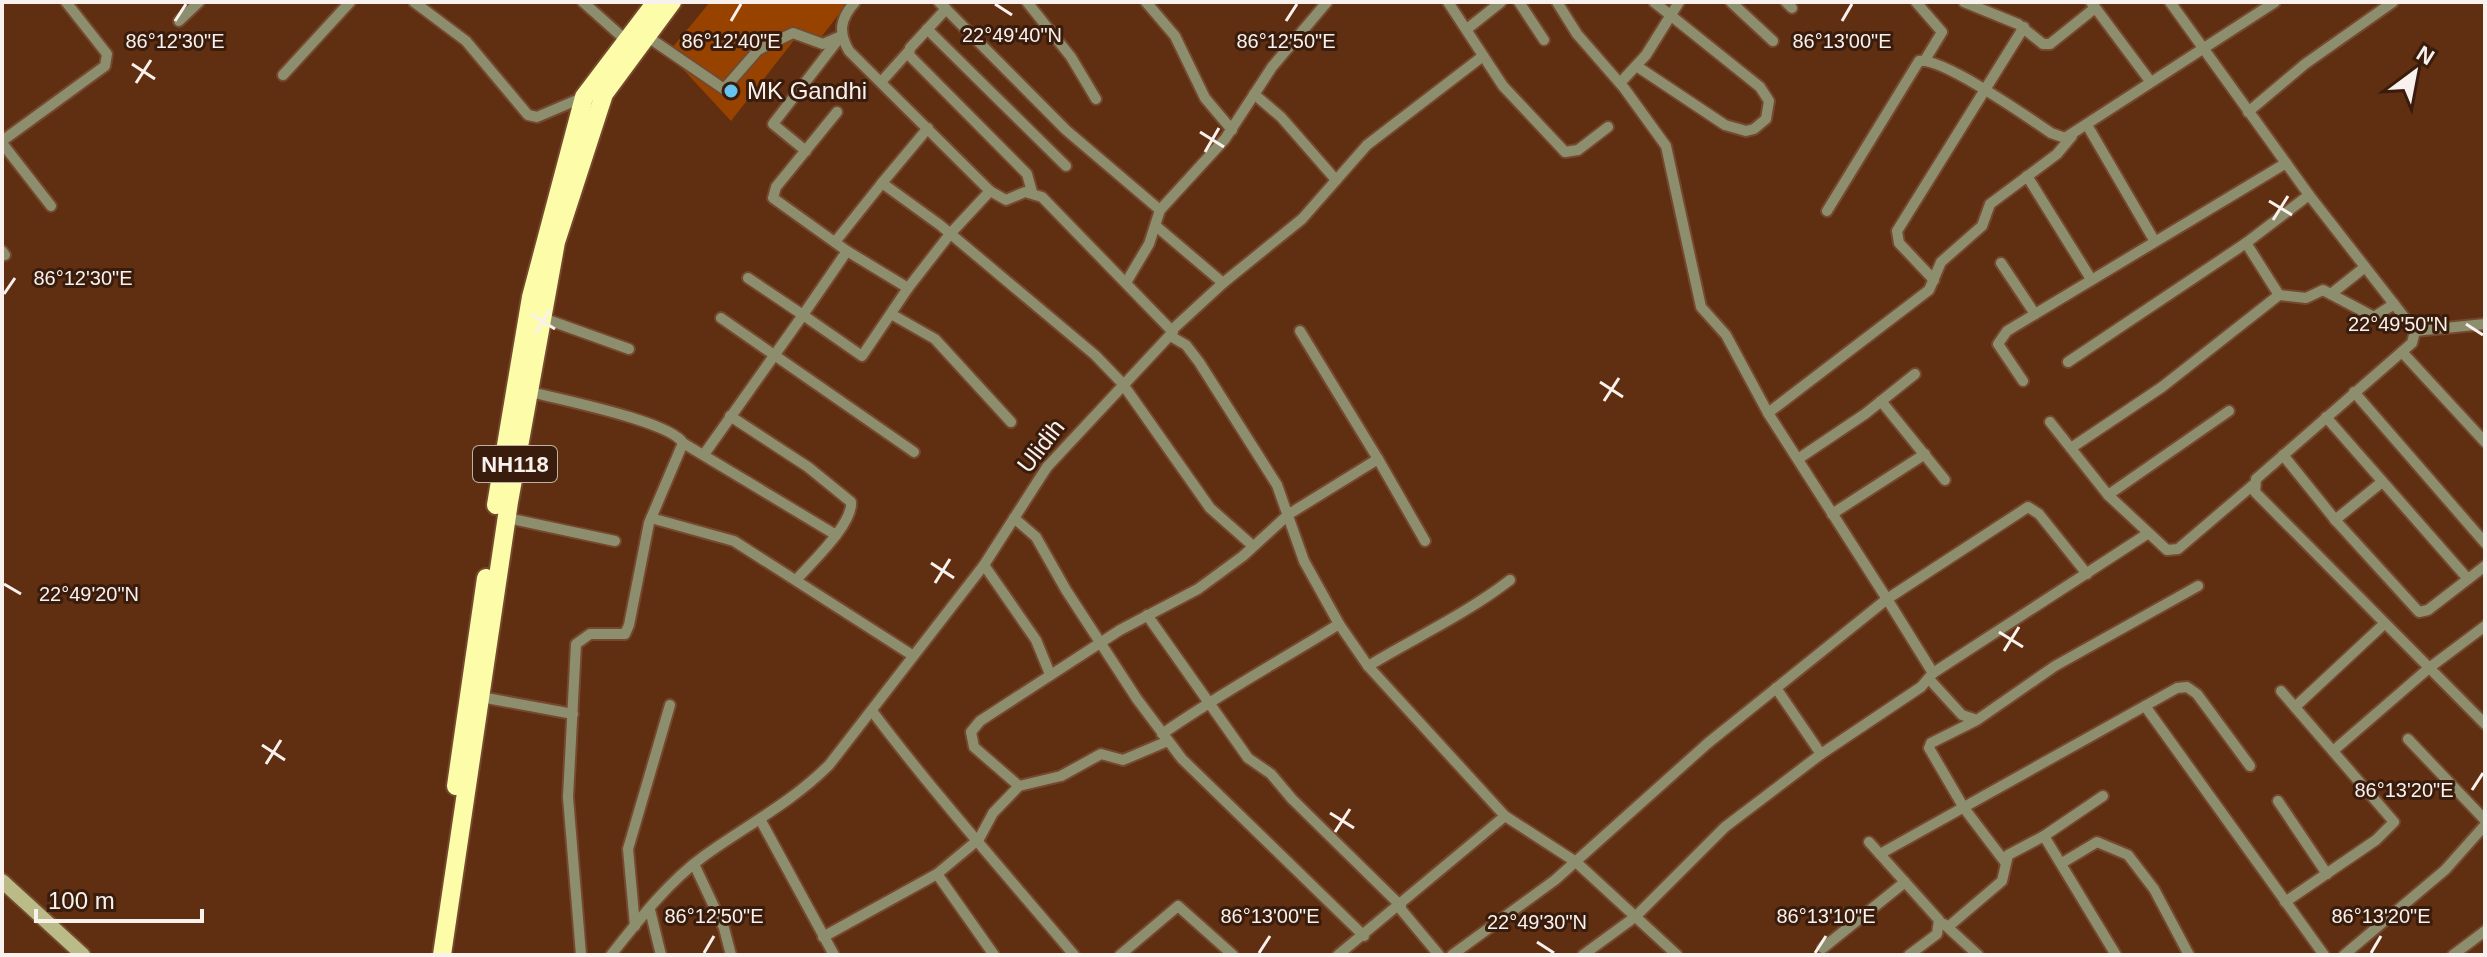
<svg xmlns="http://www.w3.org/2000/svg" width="2487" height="957" font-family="Arial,sans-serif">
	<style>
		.green { fill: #984200 }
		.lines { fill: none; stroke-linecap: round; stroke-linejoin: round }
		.street-casing { stroke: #75492f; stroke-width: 14 }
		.secondary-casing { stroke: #75492f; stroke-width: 18 }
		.highway-casing { stroke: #75492f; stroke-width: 22 }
		.street { stroke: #8d8e6d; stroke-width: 10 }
		.secondary { stroke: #babb86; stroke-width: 14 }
		.highway { stroke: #fcfca9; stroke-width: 18 }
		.ticks { fill: none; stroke: #f9f1ed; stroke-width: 3 }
		.poi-dot { fill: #65c5ee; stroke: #391c0c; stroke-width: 3 }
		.labels { text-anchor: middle; stroke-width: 6; stroke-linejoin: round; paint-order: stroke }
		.shield { fill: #391c0c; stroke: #bfb1aa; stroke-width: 2 }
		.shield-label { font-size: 22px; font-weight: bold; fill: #f9f1ed }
		.poi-label { font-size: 24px; fill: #f9f1ed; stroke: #391c0c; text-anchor: start }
		.street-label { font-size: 24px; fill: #f9f1ed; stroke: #391c0c }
		.ticks-label { font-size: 20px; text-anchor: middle; fill: #f9f1ed; stroke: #391c0c; stroke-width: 6; stroke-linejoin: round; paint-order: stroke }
	</style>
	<rect width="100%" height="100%" fill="#602e10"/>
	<polygon class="green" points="710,2 848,2 813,48 795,39 731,121 668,53"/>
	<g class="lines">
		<g class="street-casing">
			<g id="street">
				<polyline points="414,2 466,41 528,115 537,117 584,97"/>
				<polyline points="583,2 629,43"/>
				<polyline points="939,2 1066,130 1160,210"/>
				<polyline points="1027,2 1071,57 1096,99"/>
				<polyline points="1146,2 1175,36 1205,98 1232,130"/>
				<polyline points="1448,2 1503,86 1565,152 1578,150 1608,127"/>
				<polyline points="1519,2 1544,40"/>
				<polyline points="1731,2 1773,41"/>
				<polyline points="1786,2 1792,8"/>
				<polyline points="1916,2 1942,32 1925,60"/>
				<polyline points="1964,2 2018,24 2043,44 2050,44 2095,8"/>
				<polyline points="2091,2 2150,81"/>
				<polyline points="2170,2 2309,195 2415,331 2412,343 2256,479 2255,492 2485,724"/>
				<polyline points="946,9 910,48 909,55 1027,174 1032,192"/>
				<polyline points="179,21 199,2"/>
				<polyline points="927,29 1066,166"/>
				<polyline points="1467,29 1501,2"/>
				<polyline points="645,35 724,89 758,50 793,33 823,44 841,36"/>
				<polyline points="1638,67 1725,125 1746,131 1754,129 1766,119 1769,101 1760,87 1654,2"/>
				<polyline points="283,75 350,2"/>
				<polyline points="881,82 908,52"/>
				<polyline points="1620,83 1646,55 1679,2"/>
				<polyline points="1254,94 1281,117 1336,180"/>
				<polyline points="837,112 776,187 773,198 847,251 908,288"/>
				<polyline points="2248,112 2305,64 2393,2"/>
				<polyline points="2087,125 2154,240"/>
				<polyline points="928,128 882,183 940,225 1095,355 1122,383 1210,508 1253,546"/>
				<polyline points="2,141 105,66 107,54 66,2"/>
				<polyline points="2,143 51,206"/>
				<polyline points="806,151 773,124 841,36"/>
				<polyline points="2027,176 2091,279"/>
				<path d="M1827 211 1919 61C1942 57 2029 118 2051 133L2065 138 2275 2"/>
				<polyline points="1156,226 1223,283"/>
				<polyline points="835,242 882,183"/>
				<polyline points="2246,243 2279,295"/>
				<polyline points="2,251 5,255"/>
				<polyline points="847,251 803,315 862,356 908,288 950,234 990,191"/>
				<polyline points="2001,263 2035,314"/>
				<polyline points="1934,280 1899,243 1897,231 2024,27"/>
				<polyline points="1127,281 1149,244 1160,210 1225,139 1272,67 1327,2"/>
				<polyline points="2331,294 2365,267"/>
				<polyline points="891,314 935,339 1011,422"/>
				<polyline points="540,317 629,349"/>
				<polyline points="721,318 914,452"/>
				<polyline points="1173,329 1223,283 1302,219 1367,145 1483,56"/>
				<polyline points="1300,331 1378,459"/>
				<polyline points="2415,331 2485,324"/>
				<polyline points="1172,337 1186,345 1199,362 1277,485 1304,561 1339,624 1368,666 1505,816 1338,955"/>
				<polyline points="2402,352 2485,442"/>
				<polyline points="2068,362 2246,243 2309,195"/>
				<polyline points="2023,381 1998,344 2007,331 2286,163"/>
				<path d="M527 391C557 399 670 421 683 443L649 523 629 625 625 634H590L576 644 568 797 581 955"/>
				<polyline points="2354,392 2485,543"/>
				<polyline points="1881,401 1945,480"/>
				<polyline points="1768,413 1929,290 1941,262 1982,226 1990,204 2057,154 2072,136"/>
				<path d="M730 416 808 467 851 502C853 524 812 562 797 579"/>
				<polyline points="2326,417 2468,579"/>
				<polyline points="2050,422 2108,495 2167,550 2178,549 2253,485"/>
				<polyline points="683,443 836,535"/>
				<polyline points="2071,448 2162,387 2279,295 2306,298 2323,290 2374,317 2394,304"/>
				<polyline points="705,453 803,315 748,278"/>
				<polyline points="2283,455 2337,522 2419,612 2428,610 2485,566"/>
				<polyline points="1798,459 1865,414 1915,374"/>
				<polyline points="2108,495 2229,411"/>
				<polyline points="1832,514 1925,454"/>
				<polyline points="507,518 615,541"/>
				<polyline points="651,518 734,541 912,655"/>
				<polyline points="1014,518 1036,537 1066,590 1137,699 1182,759 1364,936"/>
				<polyline points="2335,520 2382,482"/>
				<polyline points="984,565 1036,640 1050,674"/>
				<polyline points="1147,615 1248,758 1271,774 1292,799 1401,906"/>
				<path d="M1368 666C1416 637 1466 614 1510 580"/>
				<polyline points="1933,673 2147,534"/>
				<polyline points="1930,680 1962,715 1977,720 2055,666 2198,586"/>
				<polyline points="2281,691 2394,822 2376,840 2285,902"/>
				<polyline points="481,697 573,714"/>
				<polyline points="2145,706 2324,955"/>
				<polyline points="2295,707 2384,624"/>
				<path d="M872 711C936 796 1006 874 1074 955"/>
				<polyline points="1975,721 1931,743 1929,748 1964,808 2005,862"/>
				<path d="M1162 734C1219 694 1280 661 1339 624"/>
				<polyline points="2408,739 2485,820"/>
				<polyline points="2333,751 2429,668 2485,626"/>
				<polyline points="1821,754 1921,687 1933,673 1887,599 2028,507 2039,514 2087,574"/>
				<polyline points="1019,786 974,747 971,732 980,721 1120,630 1198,589 1243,556 1289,514 1378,459 1425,541"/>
				<polyline points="2278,801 2327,874"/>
				<polyline points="1505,816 1576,862 1677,955"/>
				<polyline points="761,821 834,955"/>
				<polyline points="2044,836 2116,955"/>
				<polyline points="1869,842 1939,920 1937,934 1909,955"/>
				<polyline points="1880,854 2177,688 2187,687 2197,694 2250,766"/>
				<polyline points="2062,863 2097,842 2128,855 2154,889 2189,955"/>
				<polyline points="694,864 724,928 731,955"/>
				<polyline points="937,874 994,955"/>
				<polyline points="1399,907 1439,955"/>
				<polyline points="650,910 661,955"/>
				<polyline points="1944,924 1978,955"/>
				<polyline points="635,926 628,849 670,705"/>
				<polyline points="1948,927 2002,881 2008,855 2044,836 2103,796"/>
				<polyline points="823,937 937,874 979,839 993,813 1019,786 1061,776 1101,754 1123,760 1168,741"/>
				<polyline points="1823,948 1905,882"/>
				<path d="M611 955C638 921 668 882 704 856 747 825 791 803 829 765L984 565 1047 467 1173 332 1042 197 1025 192 1006 200 990 191 849 51C838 32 840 19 855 2"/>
				<polyline points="1120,955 1178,906 1233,955"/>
				<polyline points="1452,955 1555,880 1708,743 1887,599 1768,413 1726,335 1701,307 1666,146 1624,88 1577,34 1557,2"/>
				<polyline points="1583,955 1635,917 1725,827 1821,754 1776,688"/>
				<polyline points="2344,955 2445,870 2485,825"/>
				<polyline points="2453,955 2485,931"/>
			</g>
		</g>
		<g class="secondary-casing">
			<polyline id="secondary" points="2,881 83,955"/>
		</g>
		<g class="highway-casing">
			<g id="highway">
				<polyline points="496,505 531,297 584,97 656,2"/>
				<polyline points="456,786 486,578"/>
				<polyline points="442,955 509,502 556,242 604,94 672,2"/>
			</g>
		</g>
		<use href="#street" class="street"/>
		<use href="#secondary" class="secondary"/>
		<use href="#highway" class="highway"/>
	</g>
	<path class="ticks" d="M995 4 1012 15M175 21 186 4M731 21 741 4M1286 21 1297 4M1842 21 1852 4M132 64 155 79M136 83 151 60M1200 132 1224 147M1205 152 1219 128M2269 201 2292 215M2273 220 2288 196M4 294 15 278M531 314 555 329M2466 324 2483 335M536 333 550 309M1600 382 1623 397M1604 401 1619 378M931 563 954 578M935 583 950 559M4 584 21 594M1999 632 2023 647M2004 651 2019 627M262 745 285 760M266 764 281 740M2472 790 2483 773M1330 813 1354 828M1335 832 1350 809M1537 942 1554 953M704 953 714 936M1259 953 1270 936M1815 953 1826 936M2371 953 2381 936"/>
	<circle class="poi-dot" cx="731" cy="91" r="8"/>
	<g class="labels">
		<rect class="shield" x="473" y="446" width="84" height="36" rx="6"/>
		<g class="shield-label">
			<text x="515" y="472">NH118</text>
		</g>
		<g class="poi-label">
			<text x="747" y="99">MK Gandhi</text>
		</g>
		<g class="street-label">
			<text transform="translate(1041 446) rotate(-52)" y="8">Ulidih</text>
		</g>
	</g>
	<g class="ticks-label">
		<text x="1012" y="42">22°49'40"N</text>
		<text x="175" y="48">86°12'30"E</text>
		<text x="731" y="48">86°12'40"E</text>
		<text x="1286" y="48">86°12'50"E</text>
		<text x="1842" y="48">86°13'00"E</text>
		<text x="83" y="285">86°12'30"E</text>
		<text x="2398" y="331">22°49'50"N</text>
		<text x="89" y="601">22°49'20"N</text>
		<text x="2404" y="797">86°13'20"E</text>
		<text x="714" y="923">86°12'50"E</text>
		<text x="1270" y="923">86°13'00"E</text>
		<text x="1826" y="923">86°13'10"E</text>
		<text x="2381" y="923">86°13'20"E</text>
		<text x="1537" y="929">22°49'30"N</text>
	</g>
	<rect width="2487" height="957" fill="none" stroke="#f9f1ed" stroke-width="8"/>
	<g transform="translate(2415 72) rotate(32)" stroke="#391c0c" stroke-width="6" paint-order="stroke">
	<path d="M0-6L14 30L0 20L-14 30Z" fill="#f9f1ed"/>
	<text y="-12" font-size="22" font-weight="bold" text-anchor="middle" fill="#f9f1ed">N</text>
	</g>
	<path d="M36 909v12h166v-12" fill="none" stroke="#f9f1ed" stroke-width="4"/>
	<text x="48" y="909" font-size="24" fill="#f9f1ed" stroke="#391c0c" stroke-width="6" paint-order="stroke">100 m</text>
</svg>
